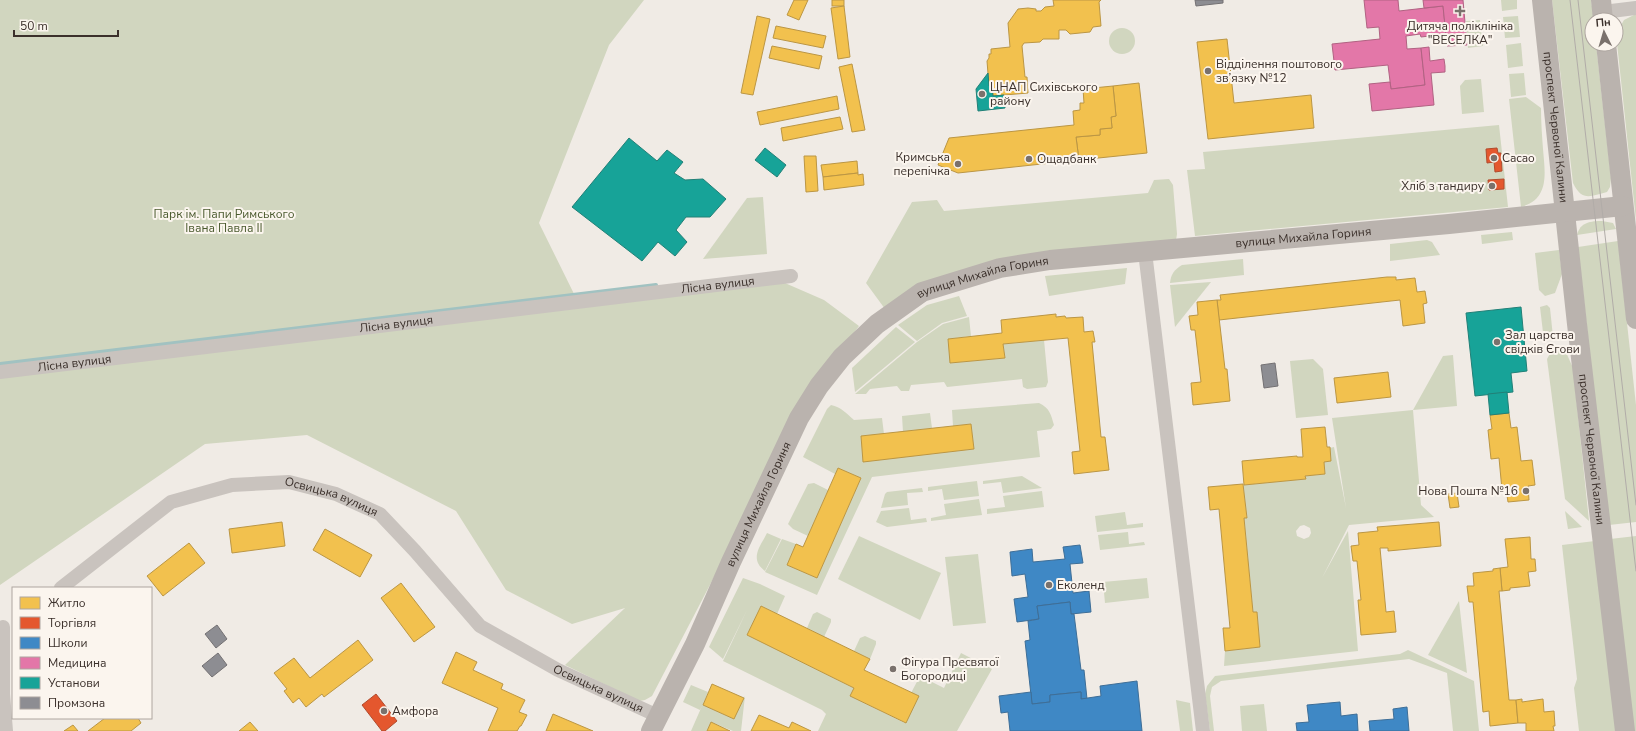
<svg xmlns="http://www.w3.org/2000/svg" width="1636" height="731" font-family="'Nunito Sans',sans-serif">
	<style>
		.green { fill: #d1d6bf; fill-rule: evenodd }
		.homes { fill: #f2c14e; stroke: #bb9644 }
		.shops { fill: #e4572e; stroke: #b14b2d }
		.schools { fill: #3f88c5; stroke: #3e6e97 }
		.health { fill: #e377a8; stroke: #b16282 }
		.public { fill: #17a398; stroke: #228077 }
		.industry { fill: #8d8d92; stroke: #747173 }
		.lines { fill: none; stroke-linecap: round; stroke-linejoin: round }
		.stream { stroke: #a1c2c1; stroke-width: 4 }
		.street { stroke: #c9c3be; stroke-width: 14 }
		.secondary { stroke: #bab3ae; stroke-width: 20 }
		.tram { stroke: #b1aca8; stroke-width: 1 }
		.poi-dot { fill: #7a716c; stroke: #fbf5ee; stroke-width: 1.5 }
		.labels { text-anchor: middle; stroke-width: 4; stroke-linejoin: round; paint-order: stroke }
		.poi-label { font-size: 12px; fill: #3b302b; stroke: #fbf5ee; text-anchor: start }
		.street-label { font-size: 12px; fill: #3b302b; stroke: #fbf5ee }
		.park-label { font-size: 12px; fill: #4a5a2e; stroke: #fbf5ee }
	</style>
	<rect width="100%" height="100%" fill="#f0ebe5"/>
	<g class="green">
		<polygon points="0,0 644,0 609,45 539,223 579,304 778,280 824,300 859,326 812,389 652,696 645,700 639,701 565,665 625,608 572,624 506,590 456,511 307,435 205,444 0,585"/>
		<polygon points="1501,0 1517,0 1517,9 1502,11"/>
		<path d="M1552 0H1591L1594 20H1592V44H1596L1611 178 1610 187 1607 192C1591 196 1582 202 1573 183Z"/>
		<polygon points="1636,14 1636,220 1616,34 1624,20"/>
		<polygon points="1518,16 1520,37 1505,38 1503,17"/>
		<polygon points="1480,20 1483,46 1468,48 1466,21"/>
		<circle cx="1122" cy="41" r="13"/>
		<polygon points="1521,43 1523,66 1508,68 1506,45"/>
		<polygon points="1524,73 1526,95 1511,97 1509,74"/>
		<polygon points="1481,79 1484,112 1462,114 1460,86 1465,80"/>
		<path d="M1526 97 1541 108C1541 122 1542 136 1543 149 1545 173 1550 199 1521 207L1509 99Z"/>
		<polygon points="1499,125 1508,207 1195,236 1187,170 1205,169 1203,152"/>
		<polygon points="1169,179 1173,185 1177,234 1176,240 1048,254 885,309 866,283 912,202 937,200 944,211 1148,193 1154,180"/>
		<polygon points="763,197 767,254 703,259 747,198"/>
		<path d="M1602 221 1613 223 1616 229 1577 235C1580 222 1591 221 1602 221Z"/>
		<polygon points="1512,232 1513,240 1482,244 1481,235"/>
		<polygon points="1427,240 1432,242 1440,255 1390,261 1390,244"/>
		<polygon points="1618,241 1636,405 1636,522 1609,525 1578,247"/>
		<polygon points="1559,250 1562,274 1555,293 1545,296 1539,290 1535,253"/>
		<path d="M1243 259 1244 275 1170 283C1171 274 1174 270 1182 265Z"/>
		<polygon points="1127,268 1125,284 1049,296 1045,276"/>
		<polygon points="1211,282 1175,327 1170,285"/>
		<polygon points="959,296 967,316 942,323 917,341 898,325 927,305"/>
		<polygon points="1547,305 1550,308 1553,337 1550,340 1544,341 1540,307"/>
		<polygon points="969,317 971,336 948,339 951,363 1005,358 1003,344 1044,340 1048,382 1046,387 1027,389 1023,387 1022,379 947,387 944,382 911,385 909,391 901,391 897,386 870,389 866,394 855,394 917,342 943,324"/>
		<polygon points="896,327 915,342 855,392 852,368"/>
		<polygon points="1565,350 1573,368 1589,521 1565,499 1547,359 1551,352"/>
		<path d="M1453 355 1457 406 1413 410 1421 505 1434 517 1349 525 1322 578 1348 531 1358 651 1224 666 1225 651 1260 647 1257 612H1253L1244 518 1247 517 1243 484 1244 485 1306 479 1305 476 1325 474 1324 462 1331 461 1330 448 1334 447 1346 508 1332 418 1413 410 1443 356ZM1304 525 1310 528 1311 533 1309 537 1304 539 1297 536 1296 531 1300 526Z"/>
		<polygon points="1313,359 1323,369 1328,415 1296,418 1290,361"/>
		<path d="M1039 403C1050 408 1051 415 1054 425L1051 429 1037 431 1040 457 872 477 817 595 765 572 782 539 796 544 787 565 817 578 861 478 838 468 835 474 803 457 827 409 831 405C841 407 846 413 854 420L882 418 884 434 861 437 864 461 974 449 971 424 953 426 952 410Z"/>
		<polygon points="930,413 932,428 903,432 902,416"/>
		<polygon points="1022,476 1042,488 1003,493 1001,482 983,484 983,481"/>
		<polygon points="977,481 979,496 944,500 942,489 928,491 928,487"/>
		<polygon points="814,483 828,490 808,536 793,529 788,524 808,484"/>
		<polygon points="922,488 923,492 907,493 908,505 881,508 885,494 887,492"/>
		<polygon points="1042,491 1044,507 987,514 987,509 1005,507 1003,496"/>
		<polygon points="979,499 982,515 931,521 931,518 946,515 944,504"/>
		<polygon points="909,508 911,520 926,518 927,522 887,527 876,522 881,511"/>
		<polygon points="1565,511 1582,527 1568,529"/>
		<polygon points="1125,512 1127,525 1143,523 1143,527 1097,532 1095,516"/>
		<polygon points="1128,532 1129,544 1144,542 1145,545 1100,550 1098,535"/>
		<path d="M767 533 781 539 765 571C749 559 760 547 767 533Z"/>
		<polygon points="859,536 941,573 920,620 838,579"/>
		<polygon points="1636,536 1636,731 1634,731 1610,539"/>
		<polygon points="1595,541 1619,731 1579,731 1574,688 1577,679 1562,545"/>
		<polygon points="978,554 986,623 953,626 945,557"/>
		<polygon points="743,578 760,584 785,596 777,614 761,606 747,635 854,688 850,696 905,723 911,693 920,676 944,688 961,653 992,669 957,731 818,731 826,714 822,710 723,661 747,610 723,659 709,647"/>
		<polygon points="1147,578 1149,598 1105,603 1103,582"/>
		<polygon points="1459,601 1467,673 1428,655"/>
		<polygon points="817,612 831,619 831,622 824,637 807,628 813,614"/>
		<polygon points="865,636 876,641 876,644 870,659 854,651 860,638"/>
		<polygon points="1408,650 1474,681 1479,731 1453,731 1447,673 1409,659 1221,681 1212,687 1210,696 1214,731 1210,731 1205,694 1207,686 1215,676 1400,654"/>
		<polygon points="691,685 708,692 703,705 734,719 745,696 741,731 733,731 711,722 707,731 691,731 702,706 700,710 683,702"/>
		<polygon points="1176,700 1190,703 1193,731 1180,731"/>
		<polygon points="1264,704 1267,731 1242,731 1240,706"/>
	</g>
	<g class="homes">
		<polygon points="794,0 808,0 799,20 787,15"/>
		<rect x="832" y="0" width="12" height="6"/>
		<polygon points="1053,0 1101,0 1099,2 1101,26 1093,27 1090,32 1070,34 1066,30 1059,30 1059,39 1043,39 1040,42 1024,43 1022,46 1025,77 1027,77 1028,93 993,96 992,87 989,86 987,61 989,58 989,54 991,54 991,49 1010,47 1008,23 1018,9 1028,8 1036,9 1036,11 1041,11 1045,7 1054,6"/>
		<polygon points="844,6 850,57 838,59 831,8"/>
		<polygon points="757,16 770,19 753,95 741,93"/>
		<polygon points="776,26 826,36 823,48 773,38"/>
		<polygon points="1227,39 1234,103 1311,95 1314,128 1208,139 1197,42"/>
		<polygon points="772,46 822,56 819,69 769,58"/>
		<polygon points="852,64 865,130 852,132 839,67"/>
		<polygon points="1139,83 1147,153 1079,160 1076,137 1100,135 1100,129 1112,128 1111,117 1116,116 1113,86"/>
		<polygon points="1113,86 1116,116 1111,117 1112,128 1100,129 1100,135 1076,137 1079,160 958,173 938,165 949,138 1074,125 1073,111 1080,110 1080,103 1084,103 1083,89"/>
		<polygon points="837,96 839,109 760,125 757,112"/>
		<polygon points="840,117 843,129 783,141 781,128"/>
		<polygon points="804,156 816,156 818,191 806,192"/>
		<polygon points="857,161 858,173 823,177 821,165"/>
		<polygon points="858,173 858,175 863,174 864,185 824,190 823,177"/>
		<polygon points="1387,277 1396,277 1396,280 1415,278 1417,292 1425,291 1427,303 1423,304 1425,323 1403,326 1400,300 1219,320 1217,300 1221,300 1220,295"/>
		<polygon points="1217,300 1225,369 1227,369 1230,401 1193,405 1191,383 1201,382 1195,330 1191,330 1189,316 1198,315 1197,302"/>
		<polygon points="1056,314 1056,317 1065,316 1066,318 1083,317 1084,332 1093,331 1095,342 1092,342 1101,437 1105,437 1109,470 1074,474 1072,452 1080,451 1068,338 1003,344 1005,358 950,363 948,339 1002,333 1001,320"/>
		<polygon points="1388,372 1391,397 1337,403 1334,378"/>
		<polygon points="1509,413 1511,428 1517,427 1521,461 1532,460 1535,485 1528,486 1529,500 1508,502 1506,489 1502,490 1499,458 1491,459 1488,430 1492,429 1490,415"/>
		<polygon points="971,424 974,449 863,462 861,436"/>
		<polygon points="1325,427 1327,447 1330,447 1331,461 1324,462 1325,474 1305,476 1306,479 1244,485 1242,461 1297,456 1297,457 1303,457 1301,429"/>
		<polygon points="838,468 861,478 817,578 787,565 796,544 803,547"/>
		<polygon points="1243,484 1247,518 1244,518 1253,612 1257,612 1260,647 1225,651 1223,628 1230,628 1219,509 1210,510 1208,487"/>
		<polygon points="1457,493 1459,507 1450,508 1448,494"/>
		<polygon points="282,522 285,546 232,553 229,529"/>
		<polygon points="1439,522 1441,546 1388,551 1388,548 1380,548 1386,612 1394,611 1396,632 1361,635 1358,600 1361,600 1357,561 1353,561 1351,546 1359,545 1358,533 1378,531 1377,527"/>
		<polygon points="325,529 372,555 360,577 313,550"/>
		<polygon points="1530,537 1531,559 1535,559 1536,571 1528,572 1530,586 1510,588 1510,590 1502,591 1500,568 1508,567 1505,539"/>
		<polygon points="189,543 205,563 163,596 147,576"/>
		<polygon points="1500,568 1502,591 1499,591 1509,700 1516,700 1518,723 1490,726 1489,711 1483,712 1473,602 1469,602 1467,586 1474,586 1473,573 1493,571 1493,569"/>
		<polygon points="401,583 435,627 414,642 381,598"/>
		<polygon points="761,606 870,659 864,670 919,696 906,723 850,696 854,688 747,635"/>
		<polygon points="358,640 373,660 324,697 322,694 306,707 299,698 293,703 284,691 287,689 274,673 294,658 310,678"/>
		<polygon points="456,652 477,662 473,670 503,684 501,689 525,700 519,712 527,715 521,726 520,726 517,731 488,731 498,708 442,683"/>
		<polygon points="712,684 744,698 734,719 703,705"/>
		<polygon points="1522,699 1522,702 1543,699 1544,712 1554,711 1555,726 1553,726 1554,731 1526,731 1526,723 1518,723 1516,700"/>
		<polygon points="553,714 593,731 546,731"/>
		<polygon points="759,715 789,728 792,722 811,731 751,731"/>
		<polygon points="105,718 138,718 141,723 131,731 88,731"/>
		<polygon points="250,722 258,731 239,731"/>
		<polygon points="711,722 730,731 707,731"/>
		<polygon points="73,725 78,731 64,731"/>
	</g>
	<g class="shops">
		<polygon points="1497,148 1498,153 1501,153 1502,171 1495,172 1494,162 1487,163 1486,149"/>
		<polygon points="1504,179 1504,189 1489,190 1488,180"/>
		<polygon points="376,694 397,721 385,731 382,731 362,705"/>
	</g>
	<g class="schools">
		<polygon points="1080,545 1083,563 1070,564 1073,593 1089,591 1091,612 1071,614 1070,602 1037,606 1039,619 1017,622 1014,599 1028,597 1025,574 1012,576 1010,552 1032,549 1033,562 1065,559 1063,547"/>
		<polygon points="1070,602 1071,614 1074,614 1081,670 1084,670 1087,699 1081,699 1081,692 1050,695 1050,702 1032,704 1025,641 1030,640 1028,621 1039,619 1037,606"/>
		<polygon points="1137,681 1142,731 1010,731 1008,712 1001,713 999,696 1031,692 1032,704 1050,702 1050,695 1081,692 1081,699 1101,696 1100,686"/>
		<polygon points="1340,702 1341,716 1357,714 1358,731 1297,731 1296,723 1309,722 1307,705"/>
		<polygon points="1407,707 1409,731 1370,731 1369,721 1394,719 1393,709"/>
	</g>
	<g class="health">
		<polygon points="1364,0 1398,0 1399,11 1443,6 1446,34 1421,37 1420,34 1406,36 1407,49 1421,48 1425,85 1391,89 1388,65 1335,70 1332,44 1380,39 1379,27 1367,28"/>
		<polygon points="1423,0 1463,0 1467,45 1447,46 1443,6 1424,8"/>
		<polygon points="1429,47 1430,61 1444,59 1445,66 1445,72 1431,73 1434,105 1372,111 1369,84 1390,82 1391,89 1425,85 1421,48"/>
	</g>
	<g class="public">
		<polygon points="988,73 989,86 992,87 993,96 1004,95 1005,108 978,111 976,89"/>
		<polygon points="629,138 657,161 667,150 683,162 674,173 685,180 703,179 726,199 710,217 686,217 676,230 687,242 675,256 658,242 642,261 572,207"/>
		<polygon points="765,148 786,165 777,177 755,160"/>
		<polygon points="1521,307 1527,371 1511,373 1513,392 1475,396 1466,313"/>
		<polygon points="1507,392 1509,413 1490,415 1488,394"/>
	</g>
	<g class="industry">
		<polygon points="1195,0 1223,0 1223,3 1196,6"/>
		<polygon points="1275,363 1278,386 1264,388 1261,365"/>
		<polygon points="217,625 227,639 216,648 205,634"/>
		<polygon points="218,653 227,665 212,677 202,666"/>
	</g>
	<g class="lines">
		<polyline class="stream" points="0,364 656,285"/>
		<g class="street">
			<polyline points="1603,12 1636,8"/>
			<polyline points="1145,252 1203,731"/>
			<path id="s1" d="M0 372 791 276"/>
			<path id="s2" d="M61 588 171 502 232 485 289 482 336 494 380 514 415 551 480 626 558 670 658 716"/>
			<polyline points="3,627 3,694 6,731"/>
		</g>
		<g class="secondary">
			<path id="s3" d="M1542 0 1577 324 1625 731"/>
			<polyline points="1601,0 1603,20"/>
			<polyline points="1606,44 1636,319"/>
			<path id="s4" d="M651 731 695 644 731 562 799 418 819 386 842 357 877 324 922 292 1000 268 1050 260 1449 224 1623 206"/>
		</g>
		<g class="tram">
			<polyline points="1570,0 1636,571"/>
			<polyline points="1578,0 1636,505"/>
		</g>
	</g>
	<g class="poi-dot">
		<path d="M1458 5h4v4h4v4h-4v4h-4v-4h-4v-4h4z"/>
		<circle cx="1208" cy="71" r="4"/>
		<circle cx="982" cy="94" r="4"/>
		<circle cx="1494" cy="158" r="4"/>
		<circle cx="1029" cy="159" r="4"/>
		<circle cx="958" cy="164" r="4"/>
		<circle cx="1492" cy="186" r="4"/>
		<circle cx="1497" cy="342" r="4"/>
		<circle cx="1526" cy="491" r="4"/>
		<circle cx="1049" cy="585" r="4"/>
		<circle cx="893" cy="669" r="4"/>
		<circle cx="384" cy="711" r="4"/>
	</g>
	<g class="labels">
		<g class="poi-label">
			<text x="1460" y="30" text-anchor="middle">Дитяча поліклініка<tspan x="1460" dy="14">"ВЕСЕЛКА"</tspan></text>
			<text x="1216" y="68">Відділення поштового<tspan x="1216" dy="14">зв’язку №12</tspan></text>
			<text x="990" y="91">ЦНАП Сихівського<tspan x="990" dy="14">району</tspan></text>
			<text x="950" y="161" text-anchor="end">Кримська<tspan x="950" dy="14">перепічка</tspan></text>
			<text x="1502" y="162">Cacao</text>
			<text x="1037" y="163">Ощадбанк</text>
			<text x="1484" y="190" text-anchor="end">Хліб з тандиру</text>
			<text x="1505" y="339">Зал царства<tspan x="1505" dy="14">свідків Єгови</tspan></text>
			<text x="1518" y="495" text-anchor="end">Нова Пошта №16</text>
			<text x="1057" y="589">Еколенд</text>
			<text x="901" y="666">Фігура Пресвятої<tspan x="901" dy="14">Богородиці</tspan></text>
			<text x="392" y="715">Амфора</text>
		</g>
		<g class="street-label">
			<text dy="4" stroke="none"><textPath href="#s3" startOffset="128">проспект Червоної Калини</textPath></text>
			<text dy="4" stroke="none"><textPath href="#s4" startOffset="911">вулиця Михайла Гориня</textPath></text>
			<text dy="4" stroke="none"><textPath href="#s4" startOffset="587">вулиця Михайла Гориня</textPath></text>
			<text dy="4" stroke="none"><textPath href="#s1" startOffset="723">Лісна вулиця</textPath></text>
			<text dy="4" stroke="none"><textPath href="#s1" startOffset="399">Лісна вулиця</textPath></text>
			<text dy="4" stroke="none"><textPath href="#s1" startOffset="75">Лісна вулиця</textPath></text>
			<text dy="4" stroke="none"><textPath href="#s3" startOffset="452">проспект Червоної Калини</textPath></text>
			<text dy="4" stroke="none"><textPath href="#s2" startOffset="305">Освицька вулиця</textPath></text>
			<text dy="4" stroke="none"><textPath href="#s4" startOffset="251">вулиця Михайла Гориня</textPath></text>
			<text dy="4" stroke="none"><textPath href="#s2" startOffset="641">Освицька вулиця</textPath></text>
		</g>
		<g class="park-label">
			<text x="224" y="218">Парк ім. Папи Римського<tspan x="224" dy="14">Івана Павла ІІ</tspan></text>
		</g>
	</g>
	<rect x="12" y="587" width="140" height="132" fill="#fbf5ee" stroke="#aea6a0"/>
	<rect x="20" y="597" width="20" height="12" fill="#f2c14e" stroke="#aea6a0"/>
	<text x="48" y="607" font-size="12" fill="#3b302b">Житло</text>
	<rect x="20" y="617" width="20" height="12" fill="#e4572e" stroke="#aea6a0"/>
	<text x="48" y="627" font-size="12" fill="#3b302b">Торгівля</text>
	<rect x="20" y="637" width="20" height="12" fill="#3f88c5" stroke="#aea6a0"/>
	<text x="48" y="647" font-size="12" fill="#3b302b">Школи</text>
	<rect x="20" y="657" width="20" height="12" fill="#e377a8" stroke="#aea6a0"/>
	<text x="48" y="667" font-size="12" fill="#3b302b">Медицина</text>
	<rect x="20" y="677" width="20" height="12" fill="#17a398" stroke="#aea6a0"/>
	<text x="48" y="687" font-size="12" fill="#3b302b">Установи</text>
	<rect x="20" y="697" width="20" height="12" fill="#8d8d92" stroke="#aea6a0"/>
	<text x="48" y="707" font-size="12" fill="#3b302b">Промзона</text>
	<g transform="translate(1604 32) rotate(355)"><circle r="19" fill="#fbf5ee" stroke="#aea6a0"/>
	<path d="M0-3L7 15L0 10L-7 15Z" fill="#7a716c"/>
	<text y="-6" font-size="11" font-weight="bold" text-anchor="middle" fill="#3b302b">Пн</text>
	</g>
	<path d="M14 30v6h104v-6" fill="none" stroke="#3b302b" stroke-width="2"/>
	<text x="20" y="30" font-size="12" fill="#3b302b" stroke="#fbf5ee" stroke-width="3" paint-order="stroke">50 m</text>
</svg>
